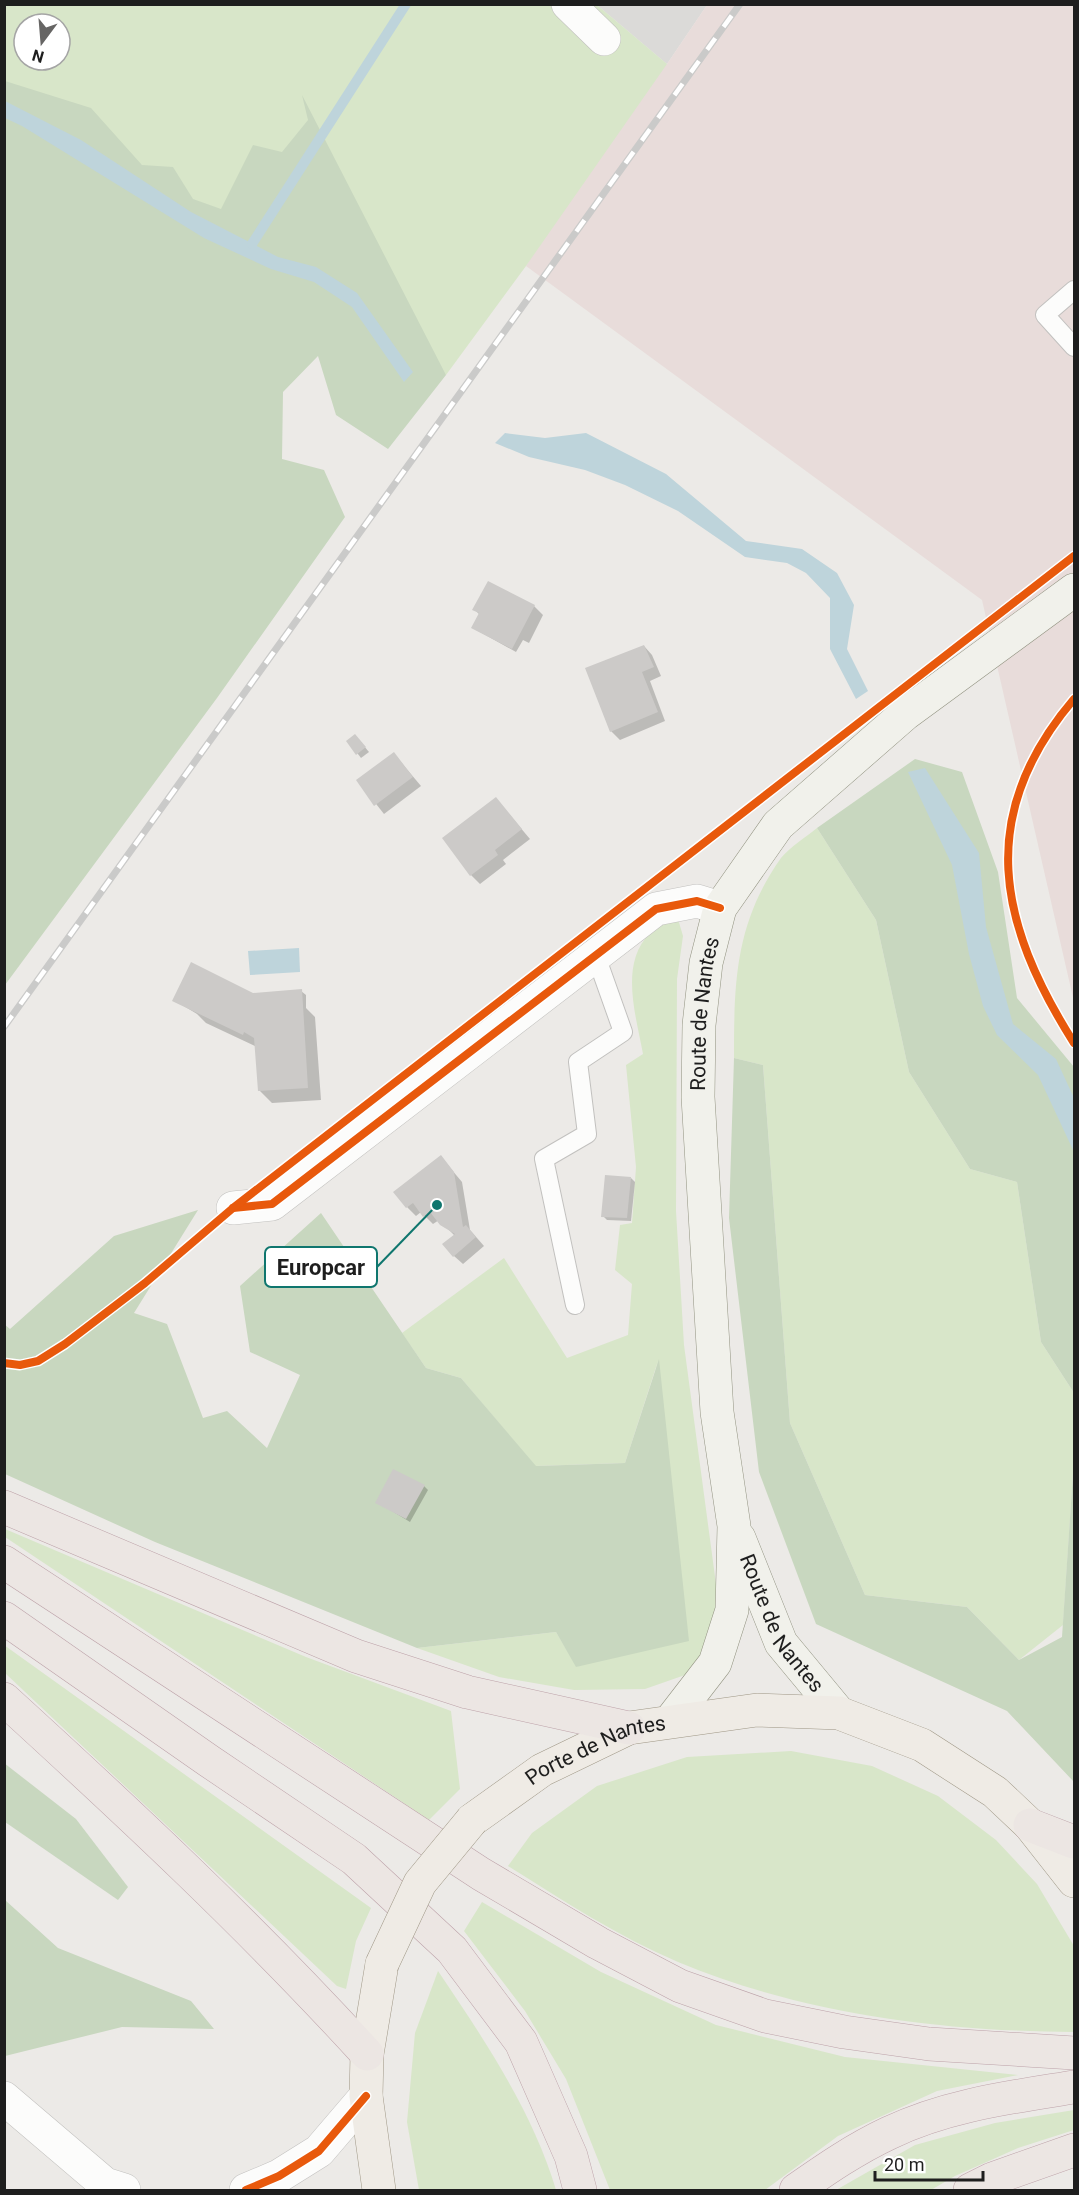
<svg xmlns="http://www.w3.org/2000/svg" width="1079" height="2195" font-family="Roboto,sans-serif">
	<style>
		.residential { fill: #dbdad8 }
		.commercial { fill: #e8dcda }
		.grass { fill: #d8e6c9; fill-rule: evenodd }
		.forest { fill: #c8d7bf }
		.water { fill: #bed4db }
		.shadow { fill: #0003 }
		.lines { fill: none; stroke-linecap: round; stroke-linejoin: round }
		.stream { stroke: #bed4db; stroke-width: 10 }
		.building { fill: #cccac8 }
		.service-casing { stroke: #c2c1bf; stroke-width: 20 }
		.minor-casing { stroke: #c2c1bf; stroke-width: 34 }
		.tertiary-casing { stroke: #c2c1bf; stroke-width: 34 }
		.secondary-casing { stroke: #929381; stroke-width: 34 }
		.primary-casing { stroke: #9f9786; stroke-width: 34 }
		.trunk-casing { stroke: #bda2a9; stroke-width: 34 }
		.service { stroke: #fcfcfb; stroke-width: 18 }
		.minor { stroke: #fcfcfb; stroke-width: 33 }
		.tertiary { stroke: #fcfcfb; stroke-width: 33 }
		.secondary { stroke: #f1f1eb; stroke-width: 33 }
		.primary { stroke: #efebe5; stroke-width: 33 }
		.trunk { stroke: #ece6e3; stroke-width: 33 }
		.rail-casing { stroke: #cacac9; stroke-width: 7 }
		.rail { stroke: #fff; stroke-width: 4.5; stroke-dasharray: 14; stroke-linecap: butt }
		.primary-bridge-casing { stroke: #9f9786; stroke-width: 34; stroke-linecap: butt }
		.primary-bridge { stroke: #efebe5; stroke-width: 33 }
		.cycleway-casing { stroke: #fff; stroke-width: 11 }
		.cycleway { stroke: #e8590c; stroke-width: 8 }
		.labels { text-anchor: middle; stroke-width: 6; stroke-linejoin: round; paint-order: stroke }
		.street-label { font-size: 21px; fill: #1e1e1e; stroke: #fff }
		.leader { fill: none; stroke: #0f766e; stroke-width: 2 }
		.callout-dot { fill: #0f766e; stroke: #fff; stroke-width: 2 }
		.callout { fill: #fff; stroke: #0f766e; stroke-width: 2 }
		.callout-label { font-size: 22px; text-anchor: middle; font-weight: bold; fill: #1e1e1e }
	</style>
	<rect width="100%" height="100%" fill="#eceae7"/>
	<polygon class="residential" points="597,5 707,5 667,64"/>
	<polygon class="commercial" points="707,5 1074,5 1074,1002 982,600 526,266 639,80 667,64"/>
	<g class="grass">
		<path d="M5 4 597 5 667 64 526 266 446 375 142 165 5 87ZM24 24H60V60H24Z"/>
		<path d="M817 828 876 920 909 1072 970 1169 1017 1182 1041 1342 1074 1393V1458L1063 1625 1019 1660 967 1607 865 1595 790 1423 763 1065 734 1058C734 982 735 923 781 858 790 847 806 837 817 828Z"/>
		<path d="M678 919 683 936 677 979 676 1211 684 1345 718 1599 711 1646 685 1675 645 1689 574 1690 499 1677 417 1648 556 1632 577 1667 658 1361 625 1463 535 1466 461 1378 426 1368 402 1333 504 1258 567 1358 628 1335 632 1284 615 1270 620 1225 632 1223 636 1167 626 1065 643 1054C636 1015 619 964 650 933 660 924 664 920 678 919Z"/>
		<polygon points="5,1529 306,1657 451,1711 460,1789 429,1820 5,1537"/>
		<polygon points="4,1645 371,1908 356,1941 346,1989 337,1986 5,1673"/>
		<path d="M791 1751 872 1766 938 1796 996 1840 1037 1884 1074 1946V2032C940 2031 803 2014 678 1962 619 1937 562 1900 508 1866L532 1833 597 1786 687 1757Z"/>
		<polygon points="482,1902 601,1972 716,2025 845,2057 1018,2075 937,2091 838,2136 765,2190 610,2190 566,2079 525,2011 464,1931"/>
		<path d="M438 1971C484 2039 533 2112 556 2190H419L407 2122 415 2033Z"/>
		<polygon points="1074,2110 1074,2130 1018,2148 955,2176 931,2190 836,2190 915,2145 995,2123"/>
	</g>
	<g class="forest">
		<polygon points="5,81 91,108 142,165 173,167 193,199 221,209 253,145 282,152 308,120 302,95 446,375 388,449 336,415 318,356 283,392 282,459 324,470 345,517 217,698 5,985"/>
		<polygon points="915,759 962,772 998,872 1017,998 1074,1067 1074,1393 1041,1342 1017,1182 970,1169 909,1072 876,920 817,828"/>
		<polygon points="734,1058 763,1065 790,1423 865,1595 967,1607 1019,1660 1062,1637 1074,1458 1074,1782 1007,1711 816,1624 759,1472 729,1218"/>
		<polygon points="198,1210 134,1313 167,1324 203,1418 227,1411 267,1448 300,1375 250,1352 240,1286 321,1213 426,1368 461,1378 536,1466 625,1463 659,1359 689,1641 576,1667 556,1632 417,1648 155,1542 5,1474 4,1324 10,1329 114,1236"/>
		<polygon points="4,1763 76,1819 128,1887 118,1900 5,1822"/>
		<polygon points="5,1900 58,1948 191,2001 214,2029 122,2027 5,2056"/>
	</g>
	<g class="water">
		<polygon points="5,101 81,140 191,212 278,257 316,267 357,293 413,372 404,382 352,307 314,282 271,269 204,238 22,126 5,118"/>
		<polygon points="505,433 545,438 586,433 666,474 746,541 802,549 837,573 854,605 847,649 868,691 856,699 830,649 830,598 806,573 787,563 745,557 678,511 625,485 585,470 529,457 495,443"/>
		<polygon points="925,768 979,853 986,927 1013,1024 1056,1059 1074,1098 1074,1152 1038,1075 997,1035 983,1006 969,954 952,865 908,772"/>
		<polygon points="299,948 300,972 250,975 248,951"/>
	</g>
	<g class="shadow">
		<polygon points="488,583 534,606 543,615 529,643 523,640 516,652 473,628 480,615 474,609"/>
		<polygon points="644,646 652,655 661,676 650,681 665,721 620,740 611,731"/>
		<polygon points="359,740 369,752 361,758 348,741"/>
		<polygon points="394,754 421,786 384,814 358,781"/>
		<polygon points="496,799 530,839 503,860 506,864 480,884 471,875"/>
		<polygon points="301,991 306,995 306,1008 315,1017 321,1100 272,1103 259,1090 257,1047 206,1023 197,1014 174,1000"/>
		<polygon points="441,1157 462,1182 470,1230 484,1246 463,1264 454,1256 455,1236 439,1220 433,1224 421,1212 416,1216 407,1207"/>
		<polygon points="631,1178 635,1182 631,1221 607,1220 603,1216"/>
		<polygon points="424,1486 428,1490 410,1522 377,1502"/>
	</g>
	<g class="lines">
		<polyline class="stream" points="252,244 406,4"/>
	</g>
	<g class="building">
		<polygon points="488,581 535,605 512,649 471,628 479,613 472,610"/>
		<polygon points="644,645 654,667 642,672 658,712 610,732 585,668"/>
		<polygon points="355,734 366,747 356,755 346,741"/>
		<polygon points="394,752 413,777 374,806 356,780"/>
		<polygon points="496,797 522,829 495,850 498,855 470,876 442,838"/>
		<polygon points="191,962 253,993 302,989 308,1088 258,1091 254,1038 244,1032 243,1035 172,1001"/>
		<polygon points="441,1155 454,1172 463,1227 466,1225 476,1237 453,1257 442,1244 455,1234 440,1225 430,1212 423,1217 413,1203 406,1208 393,1192"/>
		<polygon points="605,1175 631,1177 627,1218 601,1217"/>
		<polygon points="393,1469 425,1485 406,1519 375,1503"/>
	</g>
	<g class="lines">
		<g class="service-casing">
			<g id="service">
				<polyline points="1074,290 1045,315 1074,347"/>
				<polyline points="575,1305 544,1159 587,1134 578,1062 623,1032 596,956"/>
			</g>
		</g>
		<g class="minor-casing">
			<g id="minor">
				<polyline points="568,4 604,39"/>
				<polyline points="233,1208 272,1204 656,909 697,901 720,908"/>
			</g>
		</g>
		<g class="tertiary-casing">
			<g id="tertiary">
				<polyline points="4,2098 105,2184 124,2190"/>
				<polyline points="246,2190 279,2176 319,2151 366,2096"/>
			</g>
		</g>
		<g class="secondary-casing">
			<g id="secondary">
				<path id="s1" d="M739 1538 781 1643 839 1713"/>
				<path id="s2" d="M671 1720 715 1663 732 1610 734 1526 717 1412 698 1097 699 1025 706 963 720 908 778 825 905 714 1074 590"/>
			</g>
		</g>
		<g class="primary-casing">
			<g id="primary">
				<path id="s3" d="M472 1820 542 1770 629 1728 757 1710 839 1713 922 1745 995 1792 1030 1825 1074 1881"/>
				<polyline points="379,2190 366,2096 367,2054 382,1964"/>
			</g>
		</g>
		<g class="trunk-casing">
			<g id="trunk">
				<polyline points="4,1507 356,1656 467,1692 629,1728"/>
				<polyline points="4,1562 481,1874 598,1943 680,1986 765,2016 844,2032 929,2044 1074,2053"/>
				<polyline points="4,1618 209,1761 354,1859 452,1950 521,2042 571,2156 580,2190"/>
				<path d="M4 1699C129 1813 253 1929 367 2054"/>
				<polyline points="1030,1825 1074,1842"/>
				<path d="M796 2190C826 2169 855 2149 889 2133 947 2105 1012 2097 1074 2087"/>
				<polyline points="970,2190 992,2179 1074,2150"/>
			</g>
		</g>
		<use href="#service" class="service"/>
		<use href="#minor" class="minor"/>
		<use href="#tertiary" class="tertiary"/>
		<use href="#secondary" class="secondary"/>
		<use href="#primary" class="primary"/>
		<use href="#trunk" class="trunk"/>
		<g class="rail-casing">
			<polyline id="rail" points="4,1027 740,4"/>
		</g>
		<use href="#rail" class="rail"/>
		<g class="primary-bridge-casing">
			<polyline id="primary-bridge" points="382,1964 420,1883 472,1820"/>
		</g>
		<use href="#primary-bridge" class="primary-bridge"/>
		<g class="cycleway-casing">
			<g id="cycleway">
				<path d="M1074 699C975 815 998 923 1074 1043"/>
				<polyline points="233,1208 272,1204 656,909 697,901 720,908"/>
				<polyline points="4,1363 20,1365 38,1361 65,1344 145,1283 233,1208 1074,556"/>
				<polyline points="246,2190 279,2176 319,2151 366,2096"/>
			</g>
		</g>
		<use href="#cycleway" class="cycleway"/>
	</g>
	<g class="labels">
		<g class="street-label">
			<text dy="7" stroke="none"><textPath href="#s2" startOffset="726">Route de Nantes</textPath></text>
			<text dy="7" stroke="none"><textPath href="#s1" startOffset="96">Route de Nantes</textPath></text>
			<text dy="7" stroke="none"><textPath href="#s3" startOffset="144">Porte de Nantes</textPath></text>
		</g>
	</g>
	<path class="leader" d="M437 1205L377 1267"/>
	<circle class="callout-dot" cx="437" cy="1205" r="6"/>
	<rect class="callout" x="265" y="1247" width="112" height="40" rx="6"/>
	<g class="callout-label">
		<text x="321" y="1275">Europcar</text>
	</g>
	<rect width="1079" height="2195" fill="none" stroke="#1e1e1e" stroke-width="12"/>
	<g transform="translate(42 42) rotate(196)"><circle r="28" fill="#ffffff" stroke="#a5a5a5" stroke-width="1.5"/>
	<path d="M0-4.5L10 22L0 15L-10 22Z" fill="#666564"/>
	<text y="-9" font-size="16" font-weight="bold" text-anchor="middle" fill="#1e1e1e">N</text>
	</g>
	<path d="M875 2171v9h108v-9" fill="none" stroke="#1e1e1e" stroke-width="3"/>
	<text x="884" y="2171" font-size="18" fill="#1e1e1e" stroke="#ffffff" stroke-width="4.5" paint-order="stroke">20 m</text>
</svg>
